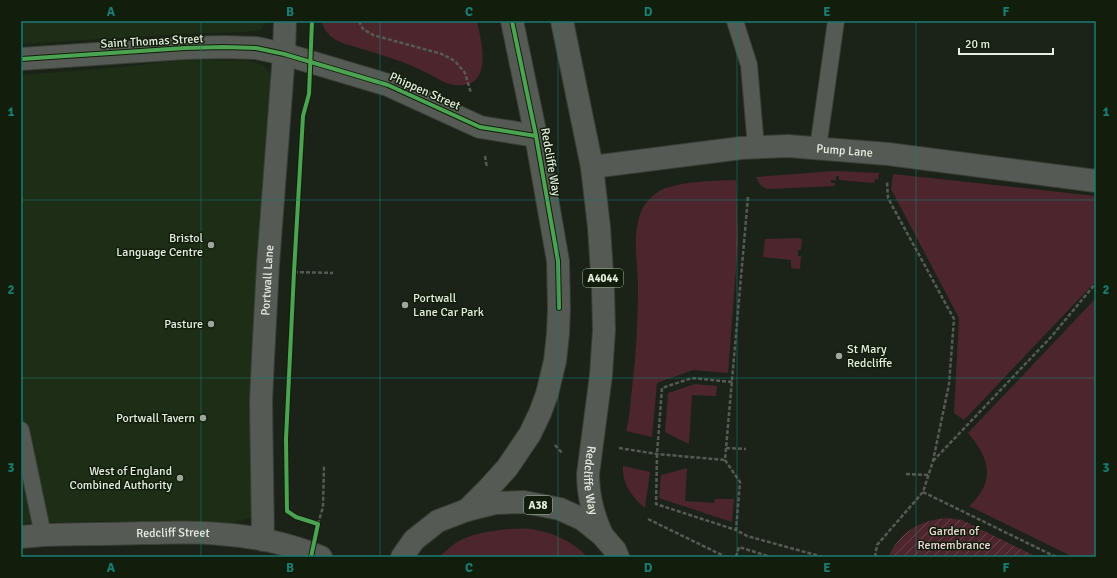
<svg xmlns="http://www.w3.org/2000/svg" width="1117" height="578" font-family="Signika,sans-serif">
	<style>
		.built { fill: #1e2d16 }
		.green { fill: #4d262d }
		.garden { fill: url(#garden-furrows) }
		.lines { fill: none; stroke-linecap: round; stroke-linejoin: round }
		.lane-casing { stroke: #383f35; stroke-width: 18 }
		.street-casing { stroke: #383f35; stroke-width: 24 }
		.primary-casing { stroke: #383f35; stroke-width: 24 }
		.path { stroke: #565a54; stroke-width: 2.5; stroke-dasharray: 4 2; stroke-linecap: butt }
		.lane { stroke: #565a55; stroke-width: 16 }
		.street { stroke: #565a55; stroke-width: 22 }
		.primary { stroke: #565a54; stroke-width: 22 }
		.cycleway-casing { stroke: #111e0b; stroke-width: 6 }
		.cycleway { stroke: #4ca352; stroke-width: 4 }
		.grid { fill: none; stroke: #1a7c74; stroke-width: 1; stroke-opacity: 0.55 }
		.poi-dot { fill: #9ea79b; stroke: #111e0b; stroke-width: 1.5 }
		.labels { text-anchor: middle; stroke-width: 3; stroke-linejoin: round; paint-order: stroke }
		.shield { fill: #111e0b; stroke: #a5b0a1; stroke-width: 1 }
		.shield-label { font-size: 11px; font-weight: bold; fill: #e5eee1 }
		.street-label { font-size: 12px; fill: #e5eee1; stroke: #111e0b }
		.poi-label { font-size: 12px; fill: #e5eee1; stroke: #111e0b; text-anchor: end }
		.park-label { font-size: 12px; fill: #f1d7da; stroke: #111e0b }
		.neatline { fill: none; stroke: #1a7c74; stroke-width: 1.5 }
		.grid-label { font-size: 13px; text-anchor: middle; font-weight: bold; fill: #1a7c74 }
	</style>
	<defs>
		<pattern id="garden-furrows" width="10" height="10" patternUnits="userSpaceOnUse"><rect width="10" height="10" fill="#4d262d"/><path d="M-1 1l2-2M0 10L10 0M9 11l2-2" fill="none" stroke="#66464b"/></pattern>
	</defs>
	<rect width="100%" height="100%" fill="#1b2318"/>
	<g class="built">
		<polygon points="21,21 268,21 260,30 245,32 181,34 21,44"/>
		<polygon points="185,60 250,61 263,65 272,76 254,508 251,517 232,523 97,521 30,523 21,524 21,75 112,68"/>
	</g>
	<g class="green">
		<path d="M322 21H477C480 37 490 70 473 82 466 86 457 86 450 84 443 82 439 79 433 76 424 71 415 67 405 63 391 58 377 53 362 49 353 46 344 44 336 40 329 36 323 29 322 21Z"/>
		<path d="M834 171 879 173 878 179H875L874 183 839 180V176H836V180H831V183H835V186L769 189C761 188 759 183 756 177Z"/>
		<polygon points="893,174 1096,196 1096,281 964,420 954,413 959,318 891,189"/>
		<path d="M736 180 738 242 728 373 693 370 657 383 652 437 626 431C630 418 630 403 632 389 636 355 638 320 638 286 638 265 633 242 638 222 640 210 647 199 658 192 675 181 714 181 736 180Z"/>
		<polygon points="799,238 802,239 801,250 798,250 798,256 801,256 800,269 791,268 791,260 763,257 765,239"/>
		<path d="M1096 298V557H1073L969 506C996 482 990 458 968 433Z"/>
		<polygon points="695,384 717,386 716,396 692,395 689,444 665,432 668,393"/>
		<path d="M623 466 650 472 645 508C632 497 622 484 623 466Z"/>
		<polygon points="687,468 685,501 714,503 715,499 734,499 732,522 659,498 661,475"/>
		<path d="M509 529C516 529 524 528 531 529 552 532 573 541 587 557H439C444 553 449 548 454 544 471 533 490 531 509 529Z"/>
	</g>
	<path class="garden" d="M947 518 962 520 1037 557H888C900 532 919 520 947 518Z"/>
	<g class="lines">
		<g class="lane-casing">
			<g id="lane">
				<polyline points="735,21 749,65 756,147"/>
				<polyline points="818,148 836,21"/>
				<polyline points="21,430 43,535"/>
			</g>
		</g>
		<g class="street-casing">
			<g id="street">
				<polyline points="21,59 185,48 224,47 256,48 284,54 388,85 480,127 536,136"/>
				<path id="s1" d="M592 167 741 148 788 146 888 154 1096 181"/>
				<path id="s2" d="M21 537 43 535C76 534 109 534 141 533 167 533 194 531 220 534 253 536 291 544 321 557"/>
				<path id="s3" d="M263 540 261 401 263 358 268 265 284 54 285 21"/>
			</g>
		</g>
		<g class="primary-casing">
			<g id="primary">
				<path id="s4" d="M562 21 592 167 599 227 603 288 604 330 601 375 588 474C588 495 593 515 602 535"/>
				<polyline points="467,510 488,489 507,468 530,434 540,413 547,394 555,361 558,334 559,308 558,261 536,136 512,21"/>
				<polyline points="402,557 414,540 438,521 467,510 495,503 524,502 560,509 582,519 602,535 615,550 618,557"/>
			</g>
		</g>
		<g class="path">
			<polyline points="359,21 363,29 373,35 442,54 455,61 465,73 471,93"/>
			<polyline points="485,156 487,168"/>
			<polyline points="748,197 725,460 740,482 736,530 747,536 823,557"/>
			<polyline points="294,272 333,273"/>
			<polyline points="732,382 692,378 662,388 657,454 656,504 736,530"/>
			<polyline points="555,445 562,453"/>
			<polyline points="619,448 657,454 725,460"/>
			<polyline points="726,448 746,449"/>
			<polyline points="933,461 1051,337 1096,283"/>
			<polyline points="906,474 928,475"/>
			<polyline points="923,492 1056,557"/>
			<polyline points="648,519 726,557"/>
			<polyline points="318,524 323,507 324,466"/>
			<polyline points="736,557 739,547 771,557"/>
			<polyline points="875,557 877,545 923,492 933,461 949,384 954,319 888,198 887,182"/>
		</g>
		<use href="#lane" class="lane"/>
		<use href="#street" class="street"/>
		<use href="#primary" class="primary"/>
		<g class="cycleway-casing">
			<g id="cycleway">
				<polyline points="512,21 536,136 558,261 559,308"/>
				<polyline points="21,59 185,48 224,47 256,48 284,54 388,85 480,127 536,136"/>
				<polyline points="311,557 318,524 296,517 287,511 286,439 294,272 303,116 309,94 312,21"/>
			</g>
		</g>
		<use href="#cycleway" class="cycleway"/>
	</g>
	<path class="grid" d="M201 21V557M380 21V557M558 21V557M737 21V557M916 21V557M21 200H1096M21 378H1096"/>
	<g class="poi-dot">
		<circle cx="211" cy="245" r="4"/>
		<circle cx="405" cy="305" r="4"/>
		<circle cx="211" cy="324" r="4"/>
		<circle cx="839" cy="356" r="4"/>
		<circle cx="203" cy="418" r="4"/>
		<circle cx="180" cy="478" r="4"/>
	</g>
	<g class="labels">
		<g class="shield">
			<rect x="583" y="269" width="40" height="18" rx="3"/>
			<rect x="524" y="496" width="28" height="18" rx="3"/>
		</g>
		<g class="shield-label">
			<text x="603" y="282">A4044</text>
			<text x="538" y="509">A38</text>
		</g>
		<g class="street-label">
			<text transform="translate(152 41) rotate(-3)" y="4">Saint Thomas Street</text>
			<text transform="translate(425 91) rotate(24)" y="4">Phippen Street</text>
			<text dy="4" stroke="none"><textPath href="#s1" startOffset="254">Pump Lane</textPath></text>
			<text transform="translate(551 162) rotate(80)" y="4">Redcliffe Way</text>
			<text dy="4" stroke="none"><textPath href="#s3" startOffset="260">Portwall Lane</textPath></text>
			<text dy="4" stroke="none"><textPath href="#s4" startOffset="464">Redcliffe Way</textPath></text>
			<text dy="4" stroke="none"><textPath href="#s2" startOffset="152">Redcliff Street</textPath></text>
		</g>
		<g class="poi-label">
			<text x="203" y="242">Bristol<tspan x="203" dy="14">Language Centre</tspan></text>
			<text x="413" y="302" text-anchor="start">Portwall<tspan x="413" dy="14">Lane Car Park</tspan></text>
			<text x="203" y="328">Pasture</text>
			<text x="847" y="353" text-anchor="start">St Mary<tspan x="847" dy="14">Redcliffe</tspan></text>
			<text x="195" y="422">Portwall Tavern</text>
			<text x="172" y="475">West of England<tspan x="172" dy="14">Combined Authority</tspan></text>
		</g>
		<g class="park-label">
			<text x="954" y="535">Garden of<tspan x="954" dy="14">Remembrance</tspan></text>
		</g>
	</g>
	<rect width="1117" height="578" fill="none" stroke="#111e0b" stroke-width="44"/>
	<path d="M959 48v6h94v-6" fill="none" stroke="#e5eee1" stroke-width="2"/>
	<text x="965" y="48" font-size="12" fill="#e5eee1" stroke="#111e0b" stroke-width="3" paint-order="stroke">20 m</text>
	<rect x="22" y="22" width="1073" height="534" class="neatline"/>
	<g class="grid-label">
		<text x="111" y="16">A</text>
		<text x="290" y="16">B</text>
		<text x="469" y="16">C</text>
		<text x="648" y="16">D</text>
		<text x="827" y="16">E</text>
		<text x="1006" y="16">F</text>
		<text x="11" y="116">1</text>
		<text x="1106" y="116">1</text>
		<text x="11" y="294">2</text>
		<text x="1106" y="294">2</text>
		<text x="11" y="472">3</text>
		<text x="1106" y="472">3</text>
		<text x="111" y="572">A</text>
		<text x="290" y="572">B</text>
		<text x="469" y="572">C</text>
		<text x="648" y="572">D</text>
		<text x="827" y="572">E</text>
		<text x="1006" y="572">F</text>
	</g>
</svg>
